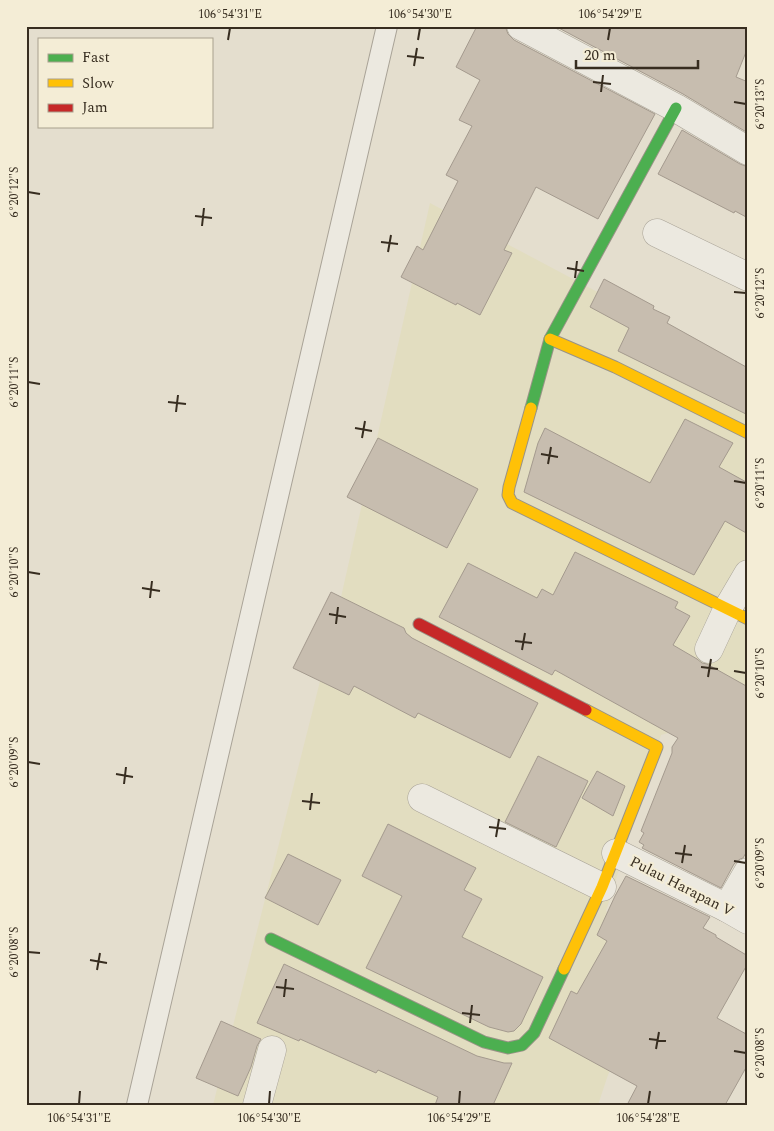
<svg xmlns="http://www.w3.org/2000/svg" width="774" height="1131" font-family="Spectral,serif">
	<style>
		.farmland { fill: #e2ddc0 }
		.building { fill: #c7bdaf; stroke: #a49a8e }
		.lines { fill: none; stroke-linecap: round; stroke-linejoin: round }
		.lane-casing { stroke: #a9a397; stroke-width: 22 }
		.street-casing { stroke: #a9a397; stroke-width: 29 }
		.fast-casing { stroke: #999387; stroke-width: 13 }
		.slow-casing { stroke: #999387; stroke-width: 13 }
		.jam-casing { stroke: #999387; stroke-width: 13 }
		.lane { stroke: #ece9e0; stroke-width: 20 }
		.street { stroke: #ece9e0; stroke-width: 28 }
		.fast { stroke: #4caf50; stroke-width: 11 }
		.slow { stroke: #ffc107; stroke-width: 11 }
		.jam { stroke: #c62828; stroke-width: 11 }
		.ticks { fill: none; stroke: #372d20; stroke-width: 2 }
		.labels { text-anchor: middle; stroke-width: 4; stroke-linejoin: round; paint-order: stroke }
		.street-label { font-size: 15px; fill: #372d20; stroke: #f4edd6 }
		.neatline { fill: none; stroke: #372d20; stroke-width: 2 }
		.ticks-label { font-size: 12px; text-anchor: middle; fill: #372d20 }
	</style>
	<rect width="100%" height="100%" fill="#e4dece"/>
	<polygon class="farmland" points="430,203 748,372 748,712 742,711 661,735 606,911 652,977 608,1075 598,1105 213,1105 339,606"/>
	<g class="building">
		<polygon points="477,26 505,26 508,34 514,40 655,114 598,219 536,187 504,250 512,253 480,315 457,303 456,305 401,277 417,246 423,250 458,181 446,175 472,126 459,120 480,80 456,67"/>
		<polygon points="555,26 748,26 748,47 736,77 748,82 748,133 683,94"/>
		<polygon points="682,130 740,164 748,167 748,218 735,211 734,213 658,174"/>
		<polygon points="604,279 654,306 653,309 670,317 667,323 748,368 748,415 618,351 629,328 590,307"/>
		<polygon points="685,419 733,443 719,467 748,483 748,534 725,521 694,575 524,492 538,443 545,428 650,483"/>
		<polygon points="378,438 478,489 447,548 347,497"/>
		<polygon points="575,552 678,602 675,608 690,616 673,645 697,659 702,663 707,664 748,687 748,849 743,858 740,859 734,864 721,888 642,848 644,845 639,842 644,833 641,831 672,753 672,747 678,738 555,670 552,675 439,617 468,563 537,598 542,589 553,595"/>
		<polygon points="331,592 404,628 406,633 412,638 538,703 510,758 418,713 415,718 354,686 349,695 293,668"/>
		<polygon points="538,756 588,781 556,847 505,822"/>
		<polygon points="597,771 625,786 613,816 582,798"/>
		<polygon points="388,824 476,868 464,890 482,899 462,937 543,977 521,1024 514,1031 508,1032 489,1027 366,968 402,896 362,876"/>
		<polygon points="288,854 341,880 318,925 265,898"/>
		<polygon points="626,876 710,917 703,928 716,935 716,937 748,956 748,963 717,1018 748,1035 748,1064 725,1105 627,1105 637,1086 549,1038 571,991 577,994 607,941 597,935 615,896"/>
		<polygon points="284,964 477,1056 504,1063 512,1063 493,1105 435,1105 438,1097 378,1070 376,1073 300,1039 299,1041 257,1023"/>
		<polygon points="221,1021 261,1039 257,1046 251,1067 238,1096 196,1078"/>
	</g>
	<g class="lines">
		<g class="lane-casing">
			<polyline id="lane" points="137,1105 387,26"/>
		</g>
		<g class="street-casing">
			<g id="street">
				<polyline points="521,26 676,108 748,151"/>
				<polyline points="657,233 748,277"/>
				<polyline points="709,649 728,608 748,574"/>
				<polyline points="422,798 602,887"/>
				<polyline points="616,853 727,908 748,920"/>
				<polyline points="727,908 748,872"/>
				<polyline points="257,1105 272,1050"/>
			</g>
		</g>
		<g class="fast-casing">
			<g id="fast">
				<polyline points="531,408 550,339 676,108"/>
				<polyline points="271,939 484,1042 508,1048 522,1045 534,1033 564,969"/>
			</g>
		</g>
		<g class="slow-casing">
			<g id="slow">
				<polyline points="550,339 615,367 748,433"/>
				<polyline points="531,408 509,487 508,495 512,503 748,619"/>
				<polyline points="564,969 602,887 657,747 586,710"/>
			</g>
		</g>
		<g class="jam-casing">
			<polyline id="jam" points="419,624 586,710"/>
		</g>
		<use href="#lane" class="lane"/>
		<use href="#street" class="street"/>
		<use href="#fast" class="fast"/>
		<use href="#slow" class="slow"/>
		<use href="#jam" class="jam"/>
	</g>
	<path class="ticks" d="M228 40 230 28M418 40 420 28M608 40 610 28M407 56 424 58M414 66 417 48M593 82 611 84M601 92 603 75M734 102 746 104M28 192 40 194M195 216 212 218M202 226 204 208M381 242 398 244M388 252 391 235M567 268 584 271M575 278 577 261M734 292 746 293M28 382 40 384M168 402 186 404M176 412 178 395M355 428 372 431M362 438 365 421M541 454 558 457M548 464 551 447M734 481 746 483M28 572 40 574M142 588 160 591M150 598 152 581M329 614 346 617M336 624 338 607M515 641 532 643M522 650 525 633M701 667 718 669M734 671 746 673M708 677 711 659M28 762 40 764M116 774 133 777M124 784 126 767M302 801 320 803M310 810 312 793M489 827 506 829M496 837 499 819M675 853 692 855M734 861 746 863M682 863 685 845M28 952 40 953M90 960 107 963M97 970 100 953M276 987 294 989M284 997 286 979M462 1013 480 1015M470 1023 472 1005M649 1039 666 1041M656 1049 659 1032M734 1051 746 1053M79 1104 80 1091M269 1104 270 1091M459 1104 460 1091M648 1104 650 1091"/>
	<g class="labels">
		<g class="street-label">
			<text transform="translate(682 886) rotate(27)" y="5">Pulau Harapan V</text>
		</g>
	</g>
	<rect width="774" height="1131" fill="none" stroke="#f4edd6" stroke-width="55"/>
	<rect x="38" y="38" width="175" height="90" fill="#f4edd6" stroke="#a8a08d"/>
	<rect x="48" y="54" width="25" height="8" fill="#4caf50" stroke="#a8a08d"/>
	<text x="82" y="62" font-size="15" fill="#372d20">Fast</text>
	<rect x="48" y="79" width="25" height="8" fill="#ffc107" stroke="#a8a08d"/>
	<text x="82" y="88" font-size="15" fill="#372d20">Slow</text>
	<rect x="48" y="104" width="25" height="8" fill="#c62828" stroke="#a8a08d"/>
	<text x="82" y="112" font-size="15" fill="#372d20">Jam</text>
	<path d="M576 60v8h122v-8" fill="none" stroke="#372d20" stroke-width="2.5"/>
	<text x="584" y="60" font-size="15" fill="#372d20" stroke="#f4edd6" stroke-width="4" paint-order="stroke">20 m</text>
	<rect x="28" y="28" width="718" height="1076" class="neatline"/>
	<g class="ticks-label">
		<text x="230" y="18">106°54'31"E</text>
		<text x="420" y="18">106°54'30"E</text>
		<text x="610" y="18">106°54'29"E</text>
		<text transform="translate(760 104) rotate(-90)" y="4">6°20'13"S</text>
		<text transform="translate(14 192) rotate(-90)" y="4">6°20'12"S</text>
		<text transform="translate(760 293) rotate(-90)" y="4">6°20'12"S</text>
		<text transform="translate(14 382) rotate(-90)" y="4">6°20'11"S</text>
		<text transform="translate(760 483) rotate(-90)" y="4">6°20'11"S</text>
		<text transform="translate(14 572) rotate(-90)" y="4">6°20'10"S</text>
		<text transform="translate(760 673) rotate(-90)" y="4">6°20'10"S</text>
		<text transform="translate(14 762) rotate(-90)" y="4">6°20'09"S</text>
		<text transform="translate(760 863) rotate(-90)" y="4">6°20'09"S</text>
		<text transform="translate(14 952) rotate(-90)" y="4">6°20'08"S</text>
		<text transform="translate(760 1053) rotate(-90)" y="4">6°20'08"S</text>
		<text x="79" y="1122">106°54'31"E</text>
		<text x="269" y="1122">106°54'30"E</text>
		<text x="459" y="1122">106°54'29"E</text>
		<text x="648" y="1122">106°54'28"E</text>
	</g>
</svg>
